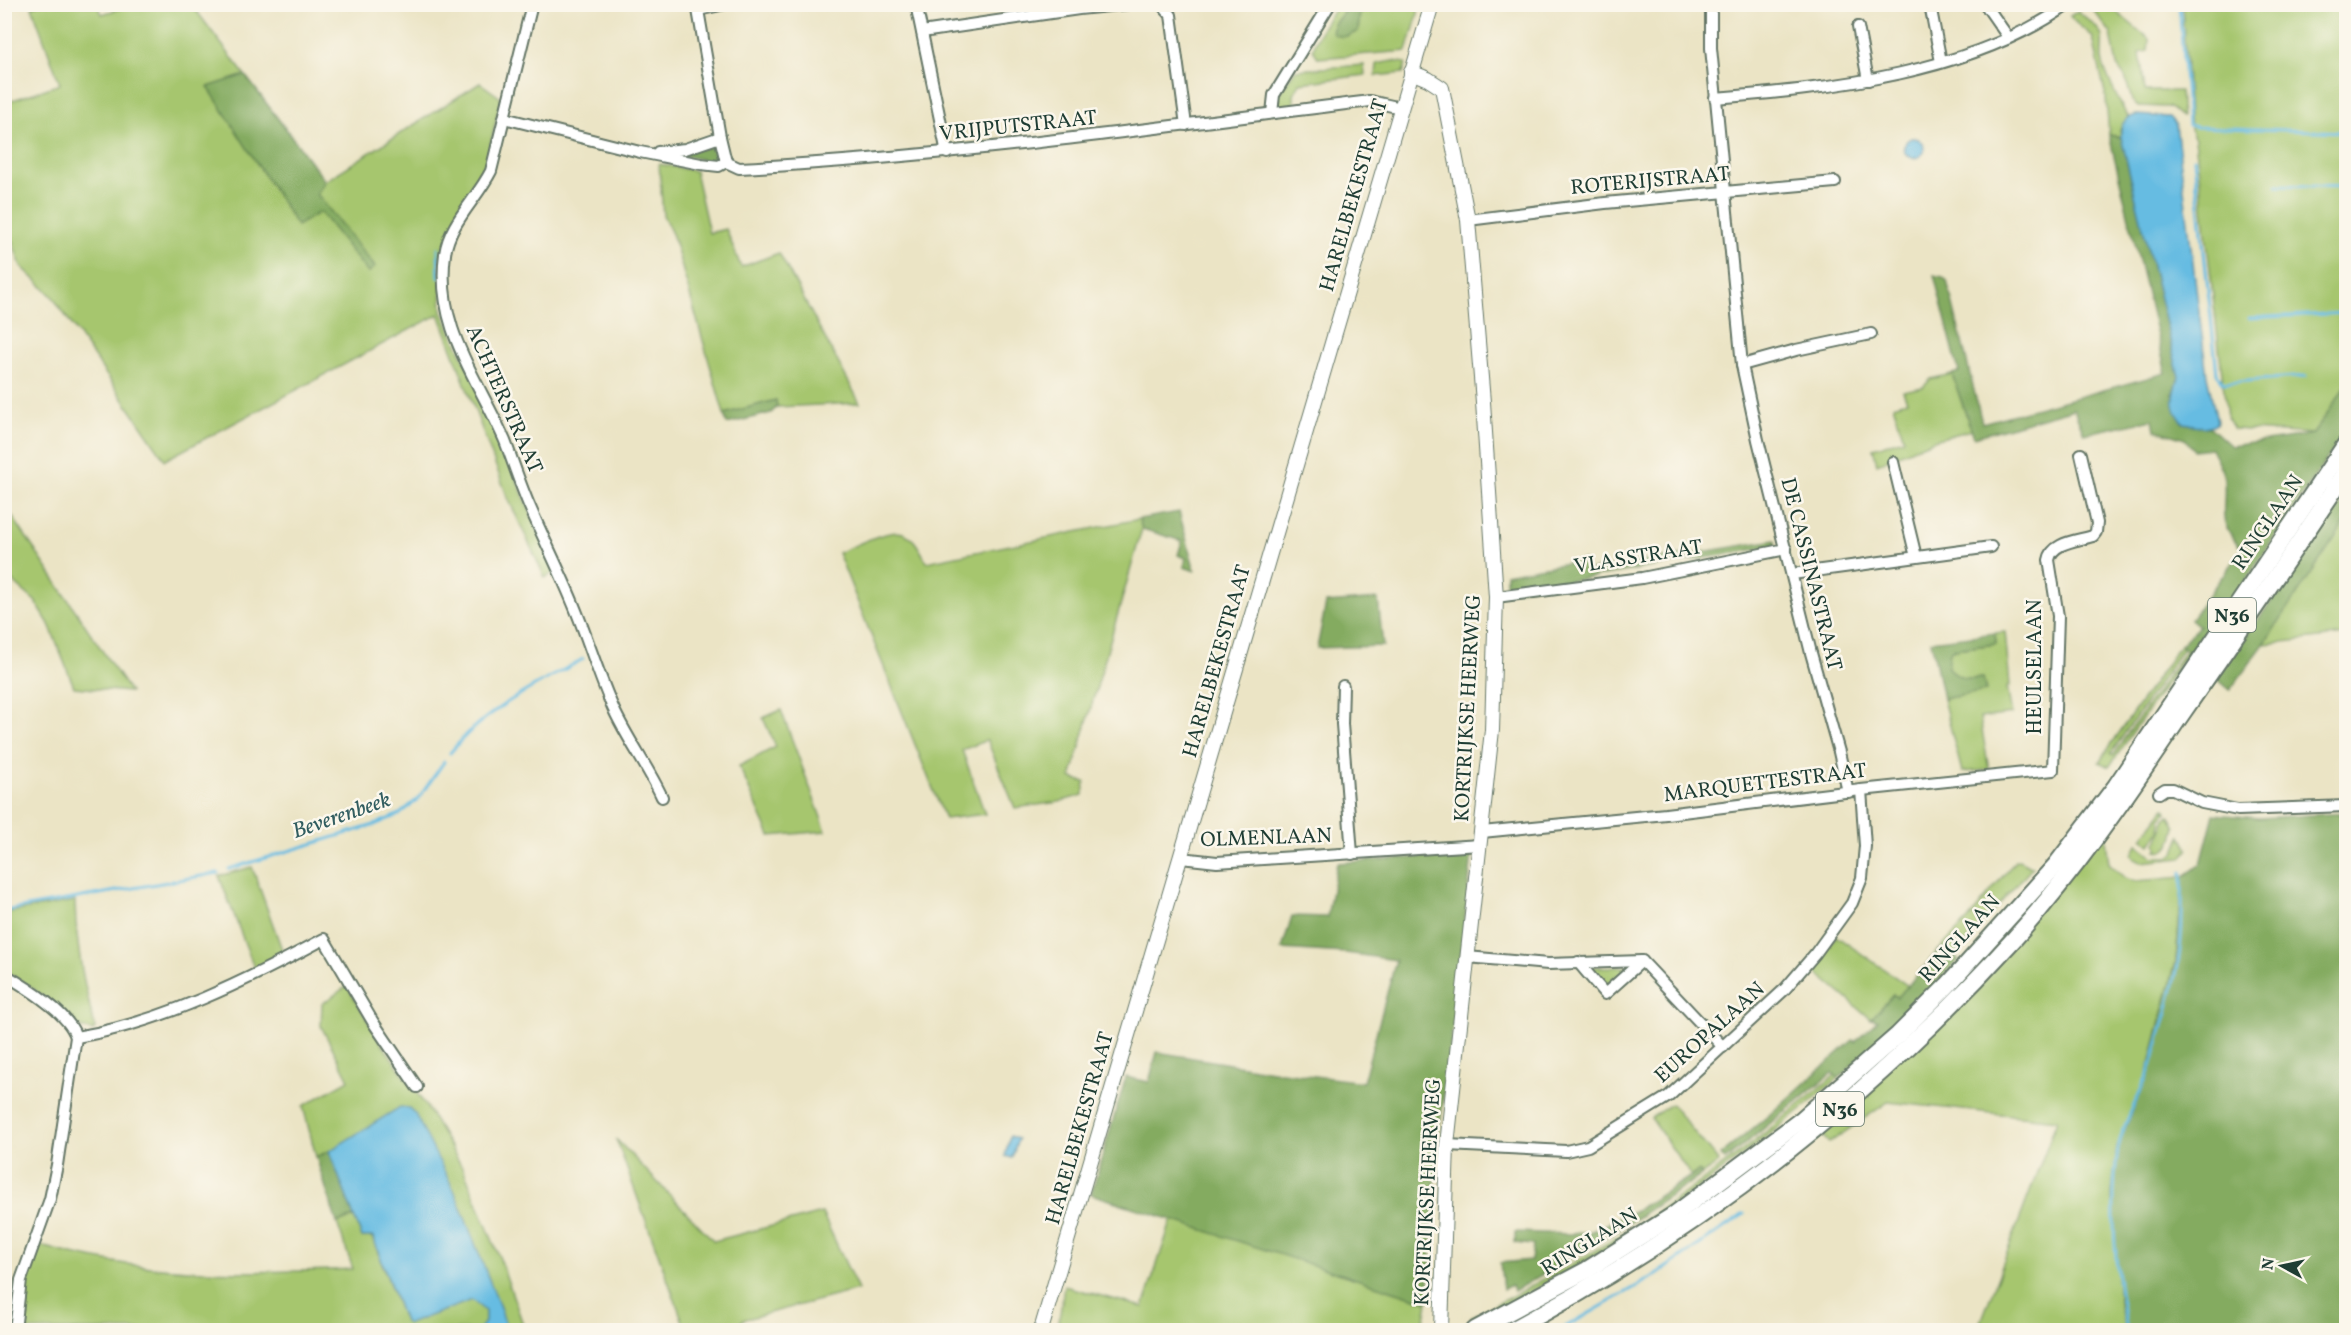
<svg xmlns="http://www.w3.org/2000/svg" width="2351" height="1335" font-family="Vollkorn,serif">
	<style>
		.green { fill: #a6c66e; stroke: #628251; stroke-width: 1.5 }
		.forest { fill: #84ab61; stroke: #52744a; stroke-width: 1.5 }
		.water { fill: #66bce2; stroke: #427c8b; stroke-width: 1.5 }
		.lines { fill: none; stroke-linecap: round; stroke-linejoin: round }
		.stream { stroke: #66bce2; stroke-width: 3 }
		.minor-casing { stroke: #667767; stroke-width: 14 }
		.tertiary-casing { stroke: #667767; stroke-width: 16 }
		.primary-casing { stroke: #667767; stroke-width: 20 }
		.minor { stroke: #fff; stroke-width: 10 }
		.tertiary { stroke: #fff; stroke-width: 14 }
		.primary { stroke: #fff; stroke-width: 16 }
		.labels { text-anchor: middle; stroke-width: 5; stroke-linejoin: round; paint-order: stroke }
		.shield { fill: #fbf7ec; stroke: #61756b; stroke-width: 1.5 }
		.shield-label { font-size: 20px; font-weight: bold; fill: #1f3d34 }
		.street-label { font-size: 21px; fill: #1f3d34; stroke: #fbf7ec }
		.water-label { font-size: 22px; font-style: italic; fill: #315d60; stroke: #fbf7ec }
	</style>
	<rect width="100%" height="100%" fill="#fbf7ec"/>
	<filter id="ink" filterUnits="userSpaceOnUse"><feTurbulence type="fractalNoise" baseFrequency=".0167" numOctaves="2"/><feDisplacementMap in="SourceGraphic" scale="12" xChannelSelector="R" yChannelSelector="G"/><feConvolveMatrix kernelMatrix="1 2 1 2 8 2 1 2 1" color-interpolation-filters="sRGB"/></filter>
	<filter id="wash" filterUnits="userSpaceOnUse"><feTurbulence type="fractalNoise" baseFrequency=".008" numOctaves="4" result="noise"/><feDisplacementMap in="SourceGraphic" scale="24" xChannelSelector="R" yChannelSelector="G"/><feGaussianBlur stdDeviation="1.35" result="paint"/><feColorMatrix in="noise" values="0 0 0 0 0 0 0 0 0 0 0 0 0 0 0 0 0 1.4 0 .05"/><feComposite in="paint" operator="in"/></filter>
	<g filter="url(#wash)">
		<rect width="100%" height="100%" fill="#ebe4c5"/>
		<g class="green">
			<polygon points="39,4 98,5 102,14 131,5 192,5 325,181 480,83 501,98 485,169 464,205 440,259 442,311 495,427 555,572 545,578 507,496 439,314 165,460 52,296 21,266 5,221 4,103 60,84 32,7"/>
			<path d="M1338 5H1349L1334 24 1358 31 1361 5H1418V14L1407 51 1318 58 1313 49C1318 33 1327 18 1338 5Z"/>
			<polygon points="2089,5 2108,5 2149,39 2148,51 2140,53 2145,91 2180,91 2182,117 2168,107 2138,106 2132,100 2125,77 2117,66 2111,33"/>
			<polygon points="2182,5 2346,5 2346,386 2313,434 2234,429 2227,417 2195,139 2190,129"/>
			<path d="M2078 11C2085 18 2097 25 2101 34 2104 41 2101 50 2102 58 2103 69 2121 108 2129 117L2120 129 2121 137 2109 135 2106 98 2093 38C2087 29 2076 26 2070 16Z"/>
			<polygon points="1393,61 1406,63 1403,73 1376,76 1377,64"/>
			<polygon points="1364,65 1365,75 1300,83 1294,94 1294,106 1278,107 1276,98 1295,70"/>
			<polygon points="659,164 695,171 709,233 726,229 741,267 779,253 860,403 777,407 776,400 724,414 673,236 663,215"/>
			<polygon points="1952,374 1971,430 1934,440 1877,464 1873,448 1904,439 1893,405 1907,401 1903,391 1923,387 1931,379"/>
			<polygon points="4,504 130,692 74,687 49,624 35,601 5,575"/>
			<path d="M1139 519 1142 529 1071 778 1085 782 1083 795 1059 802 1015 808 987 740 962 750 985 814 945 819 838 553C853 547 888 528 903 533 915 537 921 552 927 562Z"/>
			<polygon points="2346,521 2346,635 2264,644"/>
			<path d="M2005 632 2010 686 2007 687 2012 714 1980 718 1989 770 1962 772 1943 699 1986 691 1983 678C1967 680 1960 680 1948 668L1950 651 1954 649 1996 644 1995 633Z"/>
			<polygon points="2180,645 2183,648 2111,753 2113,755 2186,650 2188,652 2109,767 2099,762"/>
			<polygon points="781,710 826,831 770,836 739,766 776,747 763,718"/>
			<polygon points="2165,808 2167,812 2161,819 2160,831 2151,845 2142,838"/>
			<path d="M2169 815 2176 827C2173 838 2171 854 2157 850L2159 847 2156 844C2162 834 2162 822 2169 815Z"/>
			<polygon points="2105,833 2109,863 2127,879 2136,881 2183,877 2176,961 2146,1080 2117,1147 2112,1194 2119,1303 2126,1330 1978,1330 2057,1120 1888,1102 1829,1143 1820,1133"/>
			<polygon points="2181,836 2188,850 2182,858 2141,862 2135,859 2132,855 2137,844 2154,857 2169,857 2175,852"/>
			<polygon points="2019,860 2032,867 1954,956 1944,948 1936,953 1968,920 2015,861"/>
			<polygon points="252,867 284,955 255,970 219,876"/>
			<path d="M75 901C76 947 84 985 95 1028L93 1031 80 1027 31 987 5 971 4 913Z"/>
			<polygon points="1836,936 1908,986 1898,997 1893,995 1871,1019 1812,969"/>
			<polygon points="1587,967 1629,967 1604,987"/>
			<polygon points="347,986 382,1044 426,1106 464,1170 500,1259 525,1330 507,1330 501,1310 454,1190 329,1151 316,1157 303,1106 349,1080 321,1026 322,1004"/>
			<path d="M1835 1075 1839 1078C1756 1148 1669 1214 1575 1267 1542 1286 1507 1304 1474 1322L1471 1317C1551 1277 1631 1233 1703 1180 1749 1147 1792 1111 1835 1075Z"/>
			<polygon points="1671,1104 1719,1162 1702,1175 1699,1171 1691,1176 1651,1118"/>
			<polygon points="616,1139 714,1241 822,1213 858,1290 742,1320 744,1330 686,1330"/>
			<path d="M354 1217 362 1237H372L404 1322 408 1324 472 1300 485 1310V1322L480 1330H18L27 1276 38 1245C141 1276 247 1274 353 1269L337 1223Z"/>
			<polygon points="1172,1219 1428,1302 1425,1318 1417,1330 1055,1330 1060,1314 1064,1286 1143,1307"/>
		</g>
		<g class="forest">
			<path d="M1349 6 1360 8 1358 31C1348 37 1341 39 1332 33L1334 24Z"/>
			<polygon points="245,75 325,181 317,194 375,267 368,273 320,212 297,226 208,87"/>
			<path d="M2109 135 2121 137 2179 377 2173 394 2183 423 2210 427 2231 446 2313 434 2346 386V430L2194 658 2180 645 2199 626 2191 619 2242 549C2214 518 2227 513 2224 479 2223 469 2215 457 2211 448L2194 450 2185 439 2155 430 2153 419 2084 434 2074 409 1974 437 1952 374 1959 372 1934 275 1943 277 1947 281 1982 423 2166 373Z"/>
			<polygon points="710,147 715,149 718,154 713,162 681,155 684,152"/>
			<polygon points="776,400 777,407 771,413 727,424 724,414"/>
			<polygon points="2346,497 2346,521 2264,644 2230,690 2216,678"/>
			<polygon points="1179,512 1181,519 1195,571 1184,567 1186,558 1178,555 1182,541 1142,529 1139,519"/>
			<polygon points="1775,540 1776,546 1506,592 1506,574 1583,560 1585,571"/>
			<polygon points="1378,599 1383,646 1317,648 1326,603"/>
			<path d="M1995 633 1996 644 1954 649 1950 651 1948 668C1960 680 1967 680 1983 678L1986 691 1943 699 1931 641Z"/>
			<polygon points="2346,813 2346,1330 2126,1330 2119,1303 2112,1194 2117,1147 2146,1080 2176,961 2183,877 2201,864 2214,814 2259,818"/>
			<polygon points="1472,853 1457,995 1437,1147 1428,1302 1091,1194 1126,1077 1149,1082 1157,1052 1273,1071 1363,1082 1396,960 1346,953 1282,949 1292,916 1327,917 1337,863"/>
			<polygon points="1944,948 1959,960 1839,1078 1832,1073 1725,1160 1720,1155 1768,1116 1853,1040 1855,1042 1878,1020 1871,1019 1893,995 1898,997 1936,953"/>
			<polygon points="329,1151 354,1217 337,1223 316,1157"/>
			<polygon points="1699,1171 1702,1175 1620,1229 1514,1291 1512,1285 1503,1289 1500,1263 1531,1260 1533,1245 1515,1243 1515,1232 1571,1234 1590,1232 1640,1208"/>
		</g>
		<g class="water">
			<path d="M2136 115 2169 117 2176 125 2207 376 2217 421 2216 424 2204 427 2184 423C2169 407 2173 396 2179 377L2121 137C2120 125 2124 118 2136 115Z"/>
			<circle cx="1914" cy="148" r="10"/>
			<polygon points="400,1107 409,1108 415,1114 454,1190 501,1310 507,1330 479,1330 485,1322 485,1311 472,1300 408,1324 404,1322 373,1237 362,1237 329,1151"/>
			<polygon points="1010,1136 1018,1139 1012,1158 1005,1156"/>
		</g>
		<g class="lines">
			<g class="stream">
				<polyline points="2179,4 2188,125 2197,127 2346,132"/>
				<polyline points="2339,4 2346,7"/>
				<polyline points="2194,158 2217,374 2224,383 2306,376"/>
				<polyline points="2277,185 2346,187"/>
				<polyline points="438,248 439,277"/>
				<polyline points="2249,318 2346,313"/>
				<path d="M450 753C484 709 536 686 583 659"/>
				<polyline points="229,869 374,825 400,814 418,799 444,762"/>
				<polyline points="4,911 218,873"/>
				<polyline points="1560,1330 1651,1278 1744,1214"/>
				<path d="M2127 1330C2115 1277 2109 1203 2118 1149 2124 1118 2144 1090 2153 1060 2161 1031 2174 992 2178 963 2183 933 2182 902 2182 872"/>
			</g>
		</g>
	</g>
	<g filter="url(#ink)">
		<g class="lines">
			<g class="minor-casing">
				<g id="minor">
					<path d="M532 4 491 171C477 199 449 223 445 254 435 328 478 378 505 441 513 462 520 484 529 505 544 540 561 573 575 608 589 642 599 677 614 710 628 740 648 767 662 797"/>
					<polyline points="697,4 720,137 726,162"/>
					<polyline points="916,4 947,153"/>
					<polyline points="1161,4 1171,15 1186,125"/>
					<polyline points="1711,4 1711,48 1742,365 1758,440 1811,653 1839,752 1848,792"/>
					<polyline points="1985,4 2008,37"/>
					<polyline points="698,10 725,4"/>
					<polyline points="1931,10 1941,62"/>
					<polyline points="1858,27 1868,80"/>
					<polyline points="922,32 1079,9 1129,4"/>
					<path d="M1715 98C1832 88 1971 74 2069 4"/>
					<polyline points="1272,113 1274,95 1330,4"/>
					<polyline points="504,118 640,152 701,164 719,166 726,162"/>
					<polyline points="658,152 685,149 720,137"/>
					<path d="M726 162 739 168C951 157 1160 127 1370 101L1401 108"/>
					<polyline points="1468,220 1605,203 1835,182"/>
					<polyline points="1742,365 1796,350 1871,334"/>
					<polyline points="1893,462 1916,557"/>
					<polyline points="1792,574 1991,547"/>
					<polyline points="1496,597 1642,578 1786,549"/>
					<polyline points="1343,686 1342,724 1352,854"/>
					<polyline points="2159,793 2165,789 2173,789 2202,803 2238,810 2346,806"/>
					<path d="M1482 832 1666 814 1861 790 2053 770 2058 616 2049 560C2052 542 2077 541 2093 536L2096 532 2097 523 2081 454"/>
					<polyline points="1181,858 1217,862 1480,845"/>
					<polyline points="1467,957 1548,964 1642,961 1723,1047"/>
					<polyline points="1578,962 1605,994 1642,961"/>
					<path d="M4 974C26 987 69 1013 76 1037L57 1165 50 1199 21 1280 15 1330"/>
					<path d="M76 1037C162 1023 248 980 324 939L373 1022 417 1087"/>
					<polyline points="1447,1145 1566,1151 1588,1146 1669,1096 1785,989 1815,954 1852,903 1862,878 1865,846 1861,790"/>
				</g>
			</g>
			<g class="tertiary-casing">
				<g id="tertiary">
					<polyline points="1411,72 1428,79 1442,88 1468,220 1483,402 1496,597 1492,730 1447,1145 1441,1330"/>
					<polyline points="1041,1330 1432,4"/>
				</g>
			</g>
			<g class="primary-casing">
				<g id="primary">
					<polyline points="1475,1330 1587,1270 1674,1215 1800,1121 1898,1035 1948,985 2056,865 2116,786 2346,444"/>
					<path d="M1512 1330C1701 1230 1870 1098 2014 939 2075 871 2127 795 2178 719 2235 637 2291 555 2346 472"/>
				</g>
			</g>
			<use href="#minor" class="minor"/>
			<use href="#tertiary" class="tertiary"/>
			<use href="#primary" class="primary"/>
		</g>
	</g>
	<g class="labels">
		<g class="shield">
			<rect x="2208" y="598" width="48" height="34" rx="4.5"/>
			<rect x="1816" y="1092" width="48" height="34" rx="4.5"/>
		</g>
		<g class="shield-label">
			<text x="2232" y="622">N36</text>
			<text x="1840" y="1116">N36</text>
		</g>
		<g class="street-label">
			<text transform="translate(1018 125) rotate(-6)" y="7">VRIJPUTSTRAAT</text>
			<text transform="translate(1650 180) rotate(-5)" y="7">ROTERIJSTRAAT</text>
			<text transform="translate(1353 195) rotate(-74)" y="7">HARELBEKESTRAAT</text>
			<text transform="translate(505 399) rotate(66)" y="7">ACHTERSTRAAT</text>
			<text transform="translate(2267 522) rotate(-56)" y="7">RINGLAAN</text>
			<text transform="translate(1638 556) rotate(-9)" y="7">VLASSTRAAT</text>
			<text transform="translate(1812 574) rotate(76)" y="7">DE CASSINASTRAAT</text>
			<text transform="translate(1216 661) rotate(-74)" y="7">HARELBEKESTRAAT</text>
			<text transform="translate(2034 667) rotate(-90)" y="7">HEULSELAAN</text>
			<text transform="translate(1467 708) rotate(-87)" y="7">KORTRIJKSE HEERWEG</text>
			<text transform="translate(1765 782) rotate(-7)" y="7">MARQUETTESTRAAT</text>
			<text transform="translate(1266 837) rotate(-2)" y="7">OLMENLAAN</text>
			<text transform="translate(1959 938) rotate(-48)" y="7">RINGLAAN</text>
			<text transform="translate(1709 1032) rotate(-42)" y="7">EUROPALAAN</text>
			<text transform="translate(1079 1128) rotate(-74)" y="7">HARELBEKESTRAAT</text>
			<text transform="translate(1427 1192) rotate(-87)" y="7">KORTRIJKSE HEERWEG</text>
			<text transform="translate(1589 1241) rotate(-32)" y="7">RINGLAAN</text>
		</g>
		<g class="water-label">
			<text transform="translate(341 814) rotate(-19)" y="8">Beverenbeek</text>
		</g>
	</g>
	<rect width="2351" height="1335" fill="none" stroke="#fbf7ec" stroke-width="24"/>
	<g transform="translate(2282 1266) rotate(278)" stroke="#fbf7ec" stroke-width="4.5" paint-order="stroke">
	<path d="M0-4.5L10 22L0 15L-10 22Z" fill="#1f3d34"/>
	<text y="-9" font-size="16" font-weight="bold" text-anchor="middle" fill="#1f3d34">N</text>
	</g>
</svg>
